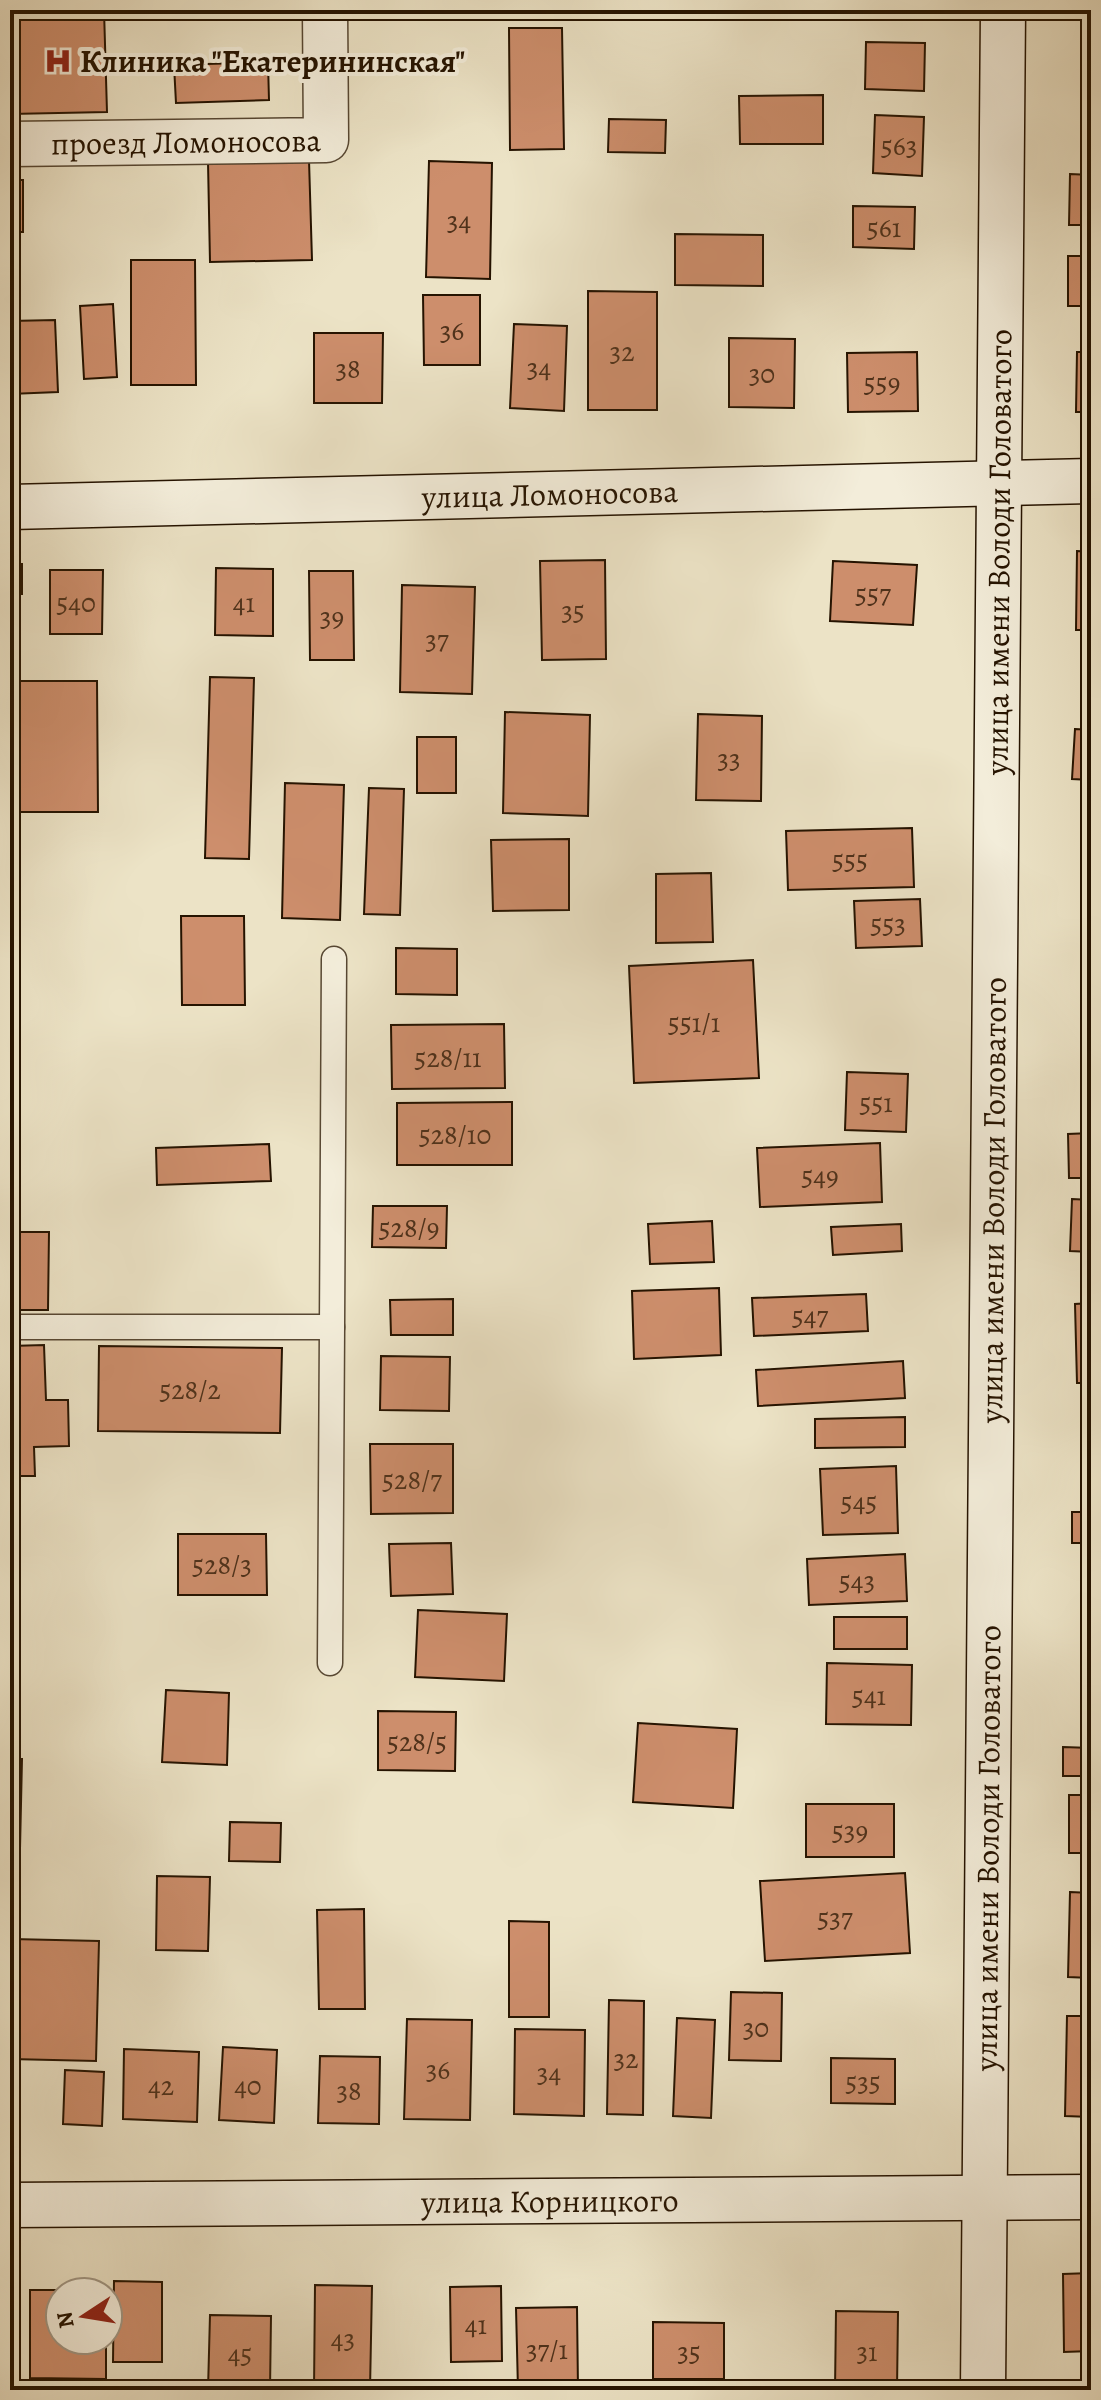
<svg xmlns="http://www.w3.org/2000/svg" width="1101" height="2400" font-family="Alegreya,serif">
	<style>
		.building { fill: #cd8e6c; stroke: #251300; stroke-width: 2 }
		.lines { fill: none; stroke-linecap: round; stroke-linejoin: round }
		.lane-casing { stroke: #574732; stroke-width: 27 }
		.street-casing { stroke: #574732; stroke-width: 47 }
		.secondary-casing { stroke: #251300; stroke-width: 47 }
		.lane { stroke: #f3edda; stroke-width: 24 }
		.street { stroke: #f3edda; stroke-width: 44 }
		.secondary { stroke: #f3edda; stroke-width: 44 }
		.labels { text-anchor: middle; stroke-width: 8; stroke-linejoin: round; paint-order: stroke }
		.number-label { font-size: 28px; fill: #4f321b }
		.poi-label { font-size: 32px; font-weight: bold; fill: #251300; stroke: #f3edda; text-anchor: start }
		.street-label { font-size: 32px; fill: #251300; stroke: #f3edda }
	</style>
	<rect width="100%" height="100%" fill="#ece3c6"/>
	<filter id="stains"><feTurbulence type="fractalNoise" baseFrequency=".0025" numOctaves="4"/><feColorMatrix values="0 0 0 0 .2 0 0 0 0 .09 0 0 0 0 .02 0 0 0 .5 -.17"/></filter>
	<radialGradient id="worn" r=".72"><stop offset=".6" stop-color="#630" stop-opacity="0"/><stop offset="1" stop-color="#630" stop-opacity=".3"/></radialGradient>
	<g class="building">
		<polygon points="10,10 104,10 107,112 10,114"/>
		<polygon points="362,10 461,10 461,13 362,11"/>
		<polygon points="685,10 801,10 801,14"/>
		<polygon points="509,28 562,28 564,149 510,150"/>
		<polygon points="866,42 925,43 924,91 865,89"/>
		<polygon points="268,62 269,100 176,103 174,65"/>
		<polygon points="823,95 823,144 740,144 739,96"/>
		<polygon points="875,115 924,117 922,176 873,173"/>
		<polygon points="609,119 666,120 665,153 608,152"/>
		<polygon points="309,160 312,260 210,262 208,162"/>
		<polygon points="429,161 492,163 490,279 426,277"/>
		<polygon points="1070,174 1091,175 1091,225 1069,225"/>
		<rect x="10" y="180" width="13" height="52"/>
		<polygon points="853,206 915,207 914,249 853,247"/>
		<polygon points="675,234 763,235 763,286 675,285"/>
		<rect x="1068" y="256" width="23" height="50"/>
		<polygon points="131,260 195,260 196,385 131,385"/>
		<polygon points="588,291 657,292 657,410 588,410"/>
		<polygon points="423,295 480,295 480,365 424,365"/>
		<polygon points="113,304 117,377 84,379 80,306"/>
		<polygon points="55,320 58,392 10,394 10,321"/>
		<polygon points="514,324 567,326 564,411 510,408"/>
		<polygon points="314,333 383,333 382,403 314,403"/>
		<polygon points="729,338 795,339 794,408 729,407"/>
		<polygon points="917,352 918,411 848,412 847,353"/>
		<polygon points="1077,352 1091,352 1091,412 1076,412"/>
		<polygon points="1077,551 1091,552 1091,630 1076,630"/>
		<polygon points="605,560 606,659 542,660 540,561"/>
		<polygon points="833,561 917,565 913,625 830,621"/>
		<rect x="10" y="564" width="12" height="30"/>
		<polygon points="216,568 273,569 273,636 215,635"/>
		<polygon points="50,570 103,570 102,634 50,634"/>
		<polygon points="309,571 353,571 354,660 310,660"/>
		<polygon points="402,585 475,587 472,694 400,692"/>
		<polygon points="210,677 254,678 249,859 205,858"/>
		<polygon points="10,681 97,681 98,812 10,812"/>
		<polygon points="505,712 590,715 588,816 503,813"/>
		<polygon points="698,714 762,716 761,801 696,800"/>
		<polygon points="1075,729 1091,730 1091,780 1072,779"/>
		<rect x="417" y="737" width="39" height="56"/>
		<polygon points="285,783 344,785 340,920 282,918"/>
		<polygon points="369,788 404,789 400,915 364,914"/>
		<polygon points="912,828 914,887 788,890 786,831"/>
		<polygon points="569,839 569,910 493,911 491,840"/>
		<polygon points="711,873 713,942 656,943 656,874"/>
		<polygon points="920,899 922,946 856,948 854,901"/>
		<polygon points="181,916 244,916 245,1005 182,1005"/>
		<polygon points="396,948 457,949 457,995 396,994"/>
		<polygon points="753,960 759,1078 634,1083 629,966"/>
		<polygon points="504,1024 505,1088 392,1089 391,1025"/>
		<polygon points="847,1072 908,1074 906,1132 845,1130"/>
		<polygon points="512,1102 512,1165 397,1165 397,1103"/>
		<polygon points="1091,1133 1091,1178 1069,1178 1068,1134"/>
		<polygon points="880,1143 882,1202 760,1207 757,1148"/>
		<polygon points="269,1144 271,1181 157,1185 156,1148"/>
		<polygon points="1072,1199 1091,1200 1091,1252 1070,1251"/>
		<polygon points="373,1206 447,1206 446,1248 372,1247"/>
		<polygon points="712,1221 714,1262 650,1264 648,1224"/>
		<polygon points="901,1224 902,1251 833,1255 831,1227"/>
		<polygon points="10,1232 49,1232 48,1310 10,1310"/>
		<polygon points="719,1288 721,1355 634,1359 632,1291"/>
		<polygon points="866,1294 868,1331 754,1336 752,1298"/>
		<polygon points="453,1299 453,1335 391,1335 390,1300"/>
		<polygon points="1091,1303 1091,1383 1077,1383 1075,1304"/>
		<polygon points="44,1345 46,1400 68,1400 69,1446 34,1447 35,1476 10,1476 10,1346"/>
		<polygon points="99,1346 282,1348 280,1433 98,1431"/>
		<polygon points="381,1356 450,1357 449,1411 380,1410"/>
		<polygon points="903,1361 905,1398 758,1406 756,1370"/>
		<polygon points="905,1417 905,1447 815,1448 815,1419"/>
		<polygon points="370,1444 453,1444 453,1513 371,1514"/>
		<polygon points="896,1466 898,1533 823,1535 820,1469"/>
		<rect x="1072" y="1512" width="19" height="31"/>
		<polygon points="178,1534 266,1534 267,1595 178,1595"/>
		<polygon points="451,1543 453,1594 391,1596 389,1544"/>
		<polygon points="905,1554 907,1601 809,1605 807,1559"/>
		<polygon points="418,1610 507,1614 504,1681 415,1677"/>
		<rect x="834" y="1617" width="73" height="32"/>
		<polygon points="827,1663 912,1665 911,1725 826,1724"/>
		<polygon points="166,1690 229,1693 227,1765 162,1762"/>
		<polygon points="378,1711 456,1712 455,1771 378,1770"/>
		<polygon points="638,1723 737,1729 733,1808 633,1802"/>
		<polygon points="1063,1747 1091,1748 1091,1776 1063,1776"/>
		<polygon points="10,1759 22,1759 20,1849 10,1848"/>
		<rect x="1069" y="1795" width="22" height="58"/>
		<rect x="806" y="1804" width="88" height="53"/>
		<polygon points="230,1822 281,1823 280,1862 229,1861"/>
		<polygon points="905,1873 910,1953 765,1961 760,1881"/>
		<polygon points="157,1876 210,1877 208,1951 156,1950"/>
		<polygon points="1070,1892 1091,1893 1091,1978 1068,1977"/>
		<polygon points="364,1909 365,2009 319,2009 317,1910"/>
		<polygon points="509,1921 549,1922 549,2017 509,2017"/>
		<polygon points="12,1939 99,1941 96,2061 10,2059"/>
		<polygon points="731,1992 782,1993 781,2061 729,2060"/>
		<polygon points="609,2000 644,2001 643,2115 607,2114"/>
		<polygon points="1067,2016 1091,2016 1091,2117 1065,2116"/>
		<polygon points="677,2018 715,2020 711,2118 673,2116"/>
		<polygon points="407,2019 472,2020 470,2120 404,2119"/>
		<polygon points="515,2029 585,2030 584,2116 514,2114"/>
		<polygon points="223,2047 277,2050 274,2123 219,2120"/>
		<polygon points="124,2049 199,2052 197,2122 123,2119"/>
		<polygon points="320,2056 380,2057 379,2124 318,2123"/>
		<polygon points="831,2058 895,2059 895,2104 831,2103"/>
		<polygon points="65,2070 104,2072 102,2126 63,2124"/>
		<polygon points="1091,2273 1091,2351 1064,2352 1063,2274"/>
		<polygon points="114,2281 162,2282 162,2362 113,2362"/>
		<polygon points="315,2285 372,2286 370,2390 314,2390"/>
		<polygon points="501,2286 502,2361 451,2362 450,2287"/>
		<polygon points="30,2290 106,2290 60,2292 60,2340 106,2340 106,2379 30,2378"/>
		<polygon points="577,2307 578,2390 518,2390 516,2308"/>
		<polygon points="836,2311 898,2312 897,2390 835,2390"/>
		<polygon points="210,2315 271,2316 270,2390 208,2390"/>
		<polygon points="653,2322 724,2323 724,2379 653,2379"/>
	</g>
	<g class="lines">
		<g class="lane-casing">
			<g id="lane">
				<polyline points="10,1327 332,1327 334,959"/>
				<polyline points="330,1663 332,1327"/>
			</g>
		</g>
		<g class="street-casing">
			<g id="street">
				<path id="s1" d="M10 144 326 140 325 10"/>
			</g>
		</g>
		<g class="secondary-casing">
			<g id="secondary">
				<path id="s2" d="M10 507 1091 481"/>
				<path id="s3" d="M10 2205 1091 2197"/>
				<path id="s4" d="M983 2390 1003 10"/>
			</g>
		</g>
		<use href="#lane" class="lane"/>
		<use href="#street" class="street"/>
		<use href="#secondary" class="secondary"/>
	</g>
	<defs>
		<g id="hospital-bare" transform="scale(2.16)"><path d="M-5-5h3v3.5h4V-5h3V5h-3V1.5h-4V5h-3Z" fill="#8f2418" stroke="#f3edda" stroke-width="2.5" paint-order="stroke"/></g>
	</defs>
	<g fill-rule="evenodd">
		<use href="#hospital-bare" x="58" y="61"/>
	</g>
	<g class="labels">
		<g class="number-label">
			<text x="899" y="155">563</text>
			<text x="459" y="230">34</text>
			<text x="884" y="237">561</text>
			<text x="452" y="340">36</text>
			<text x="622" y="361">32</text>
			<text x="539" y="377">34</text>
			<text x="348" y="378">38</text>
			<text x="762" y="383">30</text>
			<text x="882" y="392">559</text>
			<text x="873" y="603">557</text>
			<text x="76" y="612">540</text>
			<text x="244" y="612">41</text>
			<text x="573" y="620">35</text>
			<text x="332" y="626">39</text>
			<text x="437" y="649">37</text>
			<text x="729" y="768">33</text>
			<text x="850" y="869">555</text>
			<text x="888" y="933">553</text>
			<text x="694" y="1032">551/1</text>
			<text x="448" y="1067">528/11</text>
			<text x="876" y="1112">551</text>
			<text x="455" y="1144">528/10</text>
			<text x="820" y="1185">549</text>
			<text x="409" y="1237">528/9</text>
			<text x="810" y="1325">547</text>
			<text x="190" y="1399">528/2</text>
			<text x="412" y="1489">528/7</text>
			<text x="859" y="1511">545</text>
			<text x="222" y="1574">528/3</text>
			<text x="857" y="1590">543</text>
			<text x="869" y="1705">541</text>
			<text x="417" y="1751">528/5</text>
			<text x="850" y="1840">539</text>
			<text x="835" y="1927">537</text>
			<text x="756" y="2037">30</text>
			<text x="626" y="2068">32</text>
			<text x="438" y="2079">36</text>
			<text x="549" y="2082">34</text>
			<text x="863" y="2091">535</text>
			<text x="161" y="2095">42</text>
			<text x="248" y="2095">40</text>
			<text x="349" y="2100">38</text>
			<text x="476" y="2334">41</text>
			<text x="343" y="2348">43</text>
			<text x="547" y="2359">37/1</text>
			<text x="689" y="2361">35</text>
			<text x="867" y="2361">31</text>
			<text x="240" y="2363">45</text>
		</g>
		<g class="poi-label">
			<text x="80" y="72">Клиника "Екатерининская"</text>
		</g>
		<g class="street-label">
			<text dy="11" stroke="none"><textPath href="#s1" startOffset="176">проезд Ломоносова</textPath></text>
			<text dy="11" stroke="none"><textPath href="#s2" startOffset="540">улица Ломоносова</textPath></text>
			<text dy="11" stroke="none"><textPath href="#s4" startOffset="1838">улица имени Володи Головатого</textPath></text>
			<text dy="11" stroke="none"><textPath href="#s4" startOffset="1190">улица имени Володи Головатого</textPath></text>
			<text dy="11" stroke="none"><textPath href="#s4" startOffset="542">улица имени Володи Головатого</textPath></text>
			<text dy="11" stroke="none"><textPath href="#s3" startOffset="540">улица Корницкого</textPath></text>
		</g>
	</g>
	<rect width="1101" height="2400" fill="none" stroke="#ece3c6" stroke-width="40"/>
	<rect x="12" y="12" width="1077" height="2376" fill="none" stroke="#251300" stroke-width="4"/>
	<rect x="20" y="20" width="1061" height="2360" fill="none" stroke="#251300" stroke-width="2"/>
	<g transform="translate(84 2316) rotate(258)"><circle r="38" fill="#f3edda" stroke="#a19683" stroke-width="2"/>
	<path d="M0-6L14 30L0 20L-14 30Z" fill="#8f2418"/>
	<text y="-12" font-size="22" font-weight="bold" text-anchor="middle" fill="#251300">N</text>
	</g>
	<rect width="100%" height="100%" filter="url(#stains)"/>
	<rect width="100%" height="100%" fill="url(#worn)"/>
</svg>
